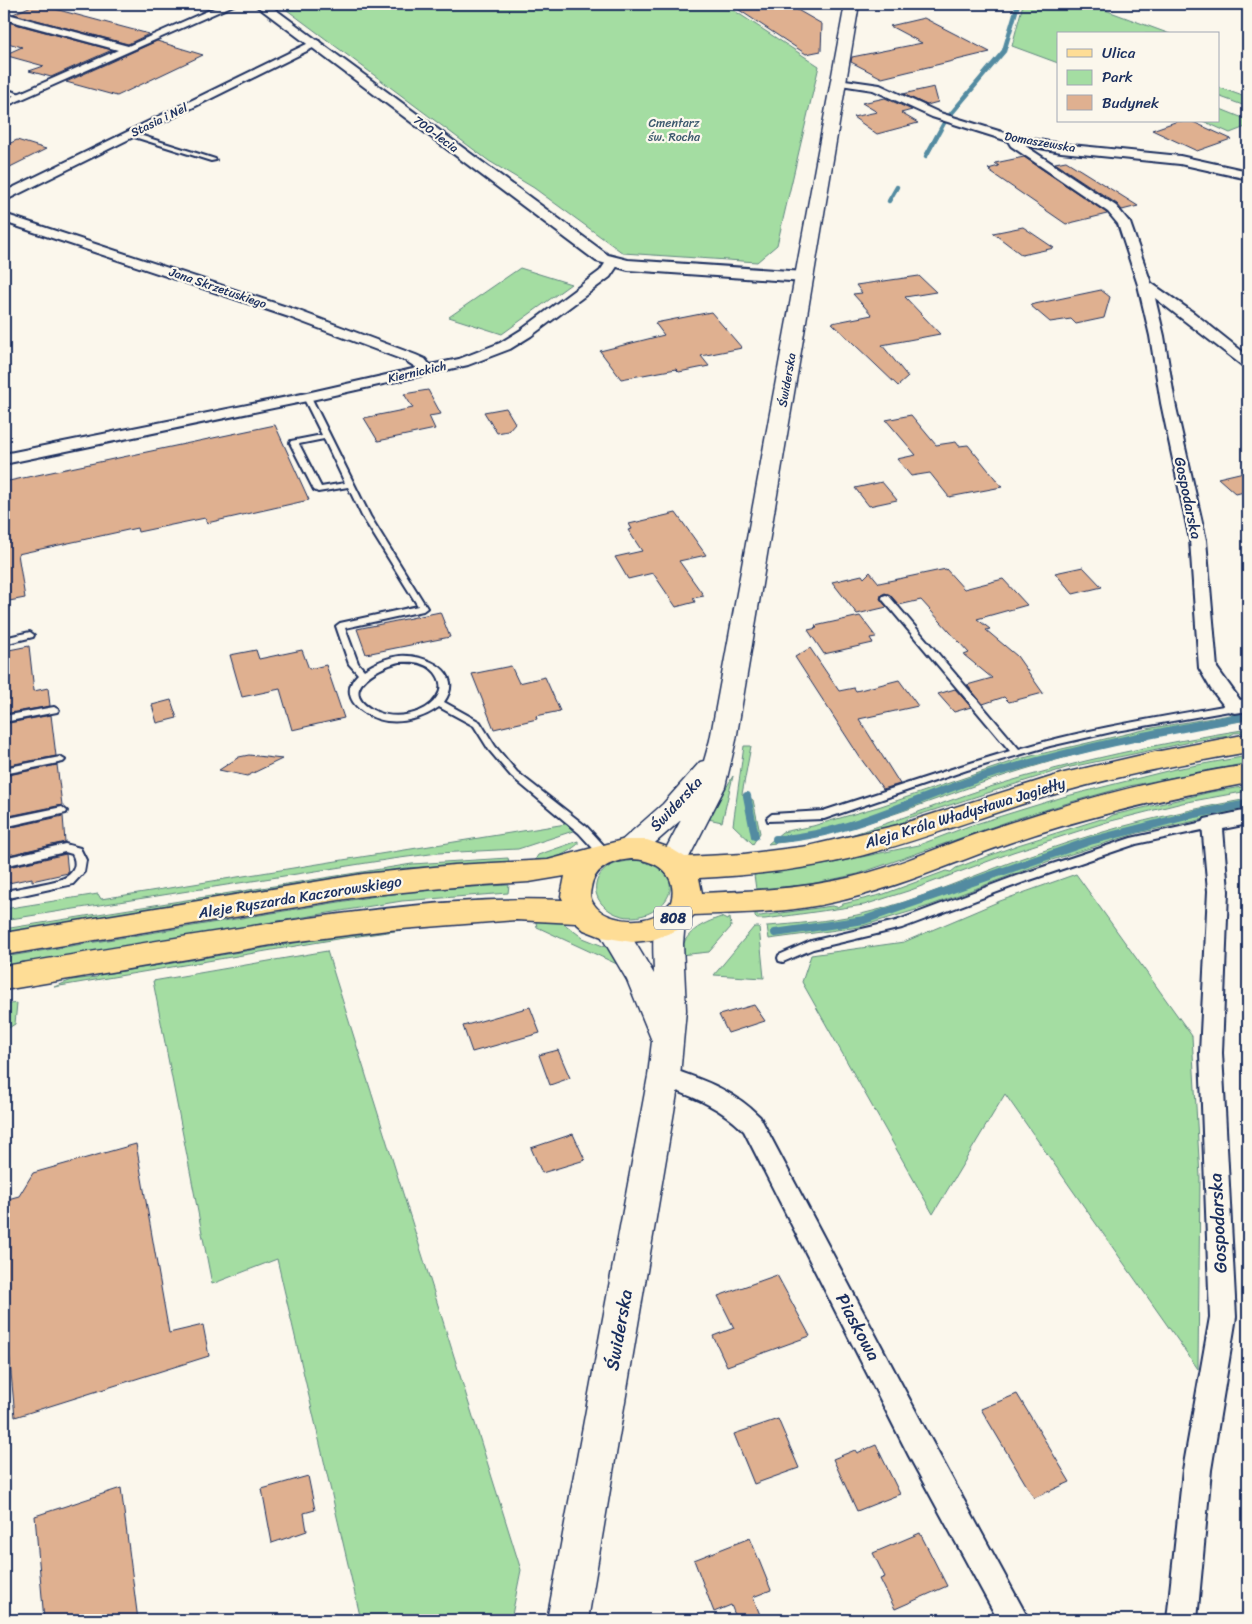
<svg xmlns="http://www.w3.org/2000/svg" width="1252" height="1624" font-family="Sriracha,sans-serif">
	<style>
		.green { fill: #a4dda2; stroke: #608680 }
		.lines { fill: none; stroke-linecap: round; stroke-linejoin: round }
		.stream-far1 { stroke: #528ba1; stroke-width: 4.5 }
		.stream { stroke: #528ba1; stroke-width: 8 }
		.building { fill: #dfb090; stroke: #1b2f5e }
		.service-casing { stroke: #1b2f5e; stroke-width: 4 }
		.minor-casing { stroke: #1b2f5e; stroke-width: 4 }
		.tertiary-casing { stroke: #1b2f5e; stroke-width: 4 }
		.secondary-casing { stroke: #1b2f5e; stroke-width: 3 }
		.primary-casing { stroke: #1b2f5e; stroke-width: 3 }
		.service { fill: #fbf7ec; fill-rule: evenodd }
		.minor { fill: #fbf7ec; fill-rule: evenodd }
		.tertiary { fill: #fbf7ec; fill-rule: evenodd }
		.secondary { fill: #fbf7ec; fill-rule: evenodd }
		.primary { fill: #fedd96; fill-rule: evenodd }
		.labels { text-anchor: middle; stroke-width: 4.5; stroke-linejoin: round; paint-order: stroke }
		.far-street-label { font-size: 12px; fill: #1b2f5e; stroke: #fbf7ec }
		.far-park-label { font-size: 12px; fill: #3d5a6f; stroke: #fbf7ec }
		.shield { fill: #fbf7ec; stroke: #5e6b89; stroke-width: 1 }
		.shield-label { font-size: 14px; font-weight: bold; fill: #1b2f5e }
		.street-label { font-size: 15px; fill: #1b2f5e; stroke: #fbf7ec }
		.near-street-label { font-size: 18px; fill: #1b2f5e; stroke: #fbf7ec }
	</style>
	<rect width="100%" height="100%" fill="#fbf7ec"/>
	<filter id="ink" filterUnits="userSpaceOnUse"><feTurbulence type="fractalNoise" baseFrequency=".02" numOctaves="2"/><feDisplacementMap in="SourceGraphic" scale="10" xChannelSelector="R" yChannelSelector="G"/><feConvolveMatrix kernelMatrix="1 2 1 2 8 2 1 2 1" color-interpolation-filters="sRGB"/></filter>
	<g filter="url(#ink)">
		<g class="green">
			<polygon points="279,4 724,4 819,66 777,245 757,262 623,253 534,188 489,161"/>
			<polygon points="1023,4 1089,4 1170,34 1058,34 1058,63 1012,46"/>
			<polygon points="1218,87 1248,98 1248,107 1218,96"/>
			<polygon points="1218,108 1248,120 1248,126 1230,133 1203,121 1218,121"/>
			<polygon points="520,268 571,284 502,334 449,317"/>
			<path d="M1248 712V720C1172 731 1096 747 1022 770 939 795 856 835 768 844L782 832 813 826 881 806 1023 758 1152 728Z"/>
			<path d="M1248 729V732L1234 733 1229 736 1200 740 1066 768 909 818 904 822 833 845 792 849C861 837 924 808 990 787 1075 761 1161 743 1248 729Z"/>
			<polygon points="744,746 751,746 742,794 753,800 760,833 753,844 733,825"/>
			<polygon points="1248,756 1248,763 1129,786 1071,802 1012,820 858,874 806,885 756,889 754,875 828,864 919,845 969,826 1063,797 1175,769"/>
			<polygon points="733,776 722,822 708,819"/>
			<polygon points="1248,786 1248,791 1182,803 1107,822 1013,852 911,890 864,905 765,919 757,919 755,917 755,914 760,916 832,906 837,907 843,904 884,894 946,871 951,872 956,868 1018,845 1101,819 1106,819 1113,815 1211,792"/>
			<path d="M1248 799V810L1138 833 1052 860 929 906 859 927 769 939 767 926C797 924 827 921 857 915 921 901 981 871 1043 851 1109 828 1179 811 1248 799Z"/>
			<polygon points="566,824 573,831 518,849 438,853 392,859 4,920 4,909 98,894 101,899"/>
			<path d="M578 841V844C566 854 550 863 535 860L538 855Z"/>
			<polygon points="508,858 509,862 406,868 288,885 4,933 4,929 412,864"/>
			<path d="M638 860C710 878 645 940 606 908 588 893 595 871 615 864 623 861 630 861 638 860Z"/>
			<polygon points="1076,874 1192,1036 1200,1177 1198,1369 1005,1094 933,1214 802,982 811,955 904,942 1000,901"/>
			<polygon points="509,885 508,893 402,901 4,966 4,957 382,895 435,889"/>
			<path d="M721 917 727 920 730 918 731 927 709 952 680 955C684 932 701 924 721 917Z"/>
			<polygon points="535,918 559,920 583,938 613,950 619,965 537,927"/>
			<polygon points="508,919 504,921 446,924 337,939 54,987 72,980 97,977 99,975 399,926"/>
			<polygon points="754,927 759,927 764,978 714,975"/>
			<polygon points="327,951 521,1570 511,1620 361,1620 277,1259 212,1284 153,981"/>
			<polygon points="17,1003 15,1024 7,1029 4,1005"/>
		</g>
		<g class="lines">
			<g class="stream-far1">
				<polyline points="950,115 1004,51 1018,4"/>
				<polyline points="926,156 944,123"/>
				<polyline points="889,201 897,187"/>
			</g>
			<g class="stream">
				<polyline points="747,796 755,836"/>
				<path d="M776 839C844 837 918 797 982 777 1069 750 1158 732 1248 716"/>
				<polyline points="775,933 864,920 1090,841 1195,814 1248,804"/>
			</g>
		</g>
		<g class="building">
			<polygon points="36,4 149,34 128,44 13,14"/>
			<polygon points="730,4 787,4 822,24 821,51 806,54"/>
			<polygon points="924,18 990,52 882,78 851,62 852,57 922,43 890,26"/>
			<polygon points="4,21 112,50 51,77 29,71 44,66 4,55 22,47 4,42"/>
			<polygon points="157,41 203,55 117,96 66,82"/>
			<polygon points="934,87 938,102 927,105 903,94"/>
			<polygon points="885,98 912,110 901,113 918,123 877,134 853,117 877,112 862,103"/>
			<polygon points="1178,121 1191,121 1231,139 1197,151 1152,130"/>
			<polygon points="17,140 46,149 4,170 4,146"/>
			<polygon points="1024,157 1107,213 1107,214 1066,224 989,171 991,170 988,169 999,166 995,163"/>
			<polygon points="1066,161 1138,206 1122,210 1117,204 1055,163"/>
			<polygon points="1023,227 1054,248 1022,255 993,233"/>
			<polygon points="919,276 936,292 905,297 940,334 882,345 908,377 898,386 832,323 872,315 853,294 862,293 856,285"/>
			<polygon points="1101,290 1110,297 1104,318 1076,324 1071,319 1050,322 1030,305"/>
			<polygon points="711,312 742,348 701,356 709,366 679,372 676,369 621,379 600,351 664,335 655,323"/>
			<polygon points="428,390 441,414 429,416 435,429 378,441 364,418 413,408 404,394"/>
			<polygon points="506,408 515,423 508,431 497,433 484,412"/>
			<polygon points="911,415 936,445 956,442 959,446 968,445 1002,487 949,497 930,473 911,476 897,459 916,455 886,420"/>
			<polygon points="275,425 309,500 207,523 205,518 138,532 137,528 18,554 25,598 4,602 4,482"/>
			<polygon points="1248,471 1248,491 1236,494 1218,478"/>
			<polygon points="882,482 897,500 869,506 855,488"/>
			<polygon points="676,513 706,555 679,561 704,596 693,598 695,602 676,607 653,573 628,579 615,557 642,551 628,530 632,529 629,524"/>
			<polygon points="1083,567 1102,587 1073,594 1055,573"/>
			<polygon points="946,569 964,589 1003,579 1027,605 977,619 990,629 986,630 1017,656 1043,693 1009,702 1004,697 983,704 967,685 992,678 964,655 969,653 921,600 899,605 890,595 885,593 881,595 880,599 887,607 857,614 832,582 862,575 864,578 870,572 879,583"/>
			<polygon points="440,612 450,637 366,654 357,629"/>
			<polygon points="860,616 876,637 870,638 873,643 824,654 808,630 817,628 815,626"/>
			<polygon points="29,646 34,691 48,688 50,706 4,714 4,651"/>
			<polygon points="810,648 839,691 854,688 856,691 899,680 918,706 859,719 900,784 883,789 861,759 795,657"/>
			<polygon points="256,650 259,659 302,650 309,669 326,665 344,718 292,730 280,689 242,697 230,655"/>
			<polygon points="511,666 519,683 545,677 560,711 536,716 537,719 494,729 472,674"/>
			<polygon points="955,689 971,707 954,712 938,694"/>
			<polygon points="171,700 177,718 157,723 152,705"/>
			<polygon points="51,715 56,756 4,766 4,724"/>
			<polygon points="249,755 282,759 247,776 219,770 239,757"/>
			<polygon points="57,765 62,805 4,817 4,776"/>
			<polygon points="63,816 65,842 4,856 4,829"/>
			<polygon points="66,854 68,873 32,881 32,878 4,884 4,868"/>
			<polygon points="754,1005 765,1021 728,1033 719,1015"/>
			<polygon points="530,1007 540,1033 472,1052 463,1026"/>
			<polygon points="558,1050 570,1078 550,1085 539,1055"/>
			<polygon points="573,1134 585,1160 542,1173 531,1148"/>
			<polygon points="136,1144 169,1333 203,1325 209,1356 15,1417 4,1295 4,1200 19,1196 33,1173"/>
			<polygon points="777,1275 810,1336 727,1366 713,1336 734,1328 718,1296"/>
			<polygon points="1017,1394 1070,1482 1034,1498 981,1409"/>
			<polygon points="778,1419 799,1468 754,1484 734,1434"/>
			<polygon points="876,1445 900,1494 857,1511 833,1459 855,1450 857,1453"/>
			<polygon points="308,1476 315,1510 304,1513 307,1531 272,1543 262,1489"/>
			<polygon points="121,1488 138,1620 44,1620 35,1516"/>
			<polygon points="920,1533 947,1586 895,1609 880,1579 885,1577 873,1553"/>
			<polygon points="750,1538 771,1590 753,1597 762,1620 737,1620 731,1605 714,1612 694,1560"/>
		</g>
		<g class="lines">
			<g class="service-casing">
				<g id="service">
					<polygon points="4,89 24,95 25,96 22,98 4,93"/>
					<polygon points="130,132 215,159 216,160 211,161 128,135 127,134"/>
					<path d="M304 395H307L311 397 370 516 427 608 423 611 345 628 358 663 364 670C375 663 388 657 400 656 425 654 466 672 444 702L480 722 495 746 517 772 587 827 609 851 610 854 609 857H601L579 833 511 776 489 750 474 726 439 707C424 718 405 723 387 721 365 718 335 697 358 674L349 664 336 626 340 623 418 606 362 516 348 487 318 492 314 490 290 443 291 441 322 435 303 397ZM324 439 345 483 321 487 299 444ZM399 662C406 662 415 661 422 664 436 668 446 684 437 697 426 715 395 720 377 712 335 693 374 668 399 662Z"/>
					<path d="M886 595 889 596 1019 749C1089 728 1162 717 1235 704L1240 707 1235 710 1116 731 1050 746 967 770 824 819 768 821 767 818 772 814 823 811 961 766 1010 751 883 600 882 598 883 596Z"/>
					<polygon points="30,632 34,635 33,637 4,644 4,638"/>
					<polygon points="54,707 59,710 57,712 4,722 4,716"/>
					<polygon points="60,757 65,760 63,762 4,774 4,768"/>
					<polygon points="62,807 67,811 66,813 4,827 4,819"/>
					<polygon points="1212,820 1216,821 1217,824 1216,827 1136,844 1024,882 902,928 813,949 783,962 779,961 778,958 779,955 811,941 896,921 1016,876 1131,838"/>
					<path d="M65 844 80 848 86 860 84 872 73 884 4 899V891C15 889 59 882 66 877 75 871 77 863 72 854L65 852 4 866V858Z"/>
				</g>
			</g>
			<g class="minor-casing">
				<g id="minor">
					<polygon points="223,4 236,4 4,107 4,100 118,50 4,19 4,13 128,46"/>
					<polygon points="315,40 319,41 320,43 319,45 4,201 4,192"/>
					<polygon points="838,79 880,85 940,113 1015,136 1061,144 1180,156 1248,171 1248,179 1180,164 1061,152 1024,145 1116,206 1130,223 1151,283 1194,313 1248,356 1248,367 1243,366 1155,298 1164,336 1175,403 1206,540 1217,668 1240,700 1248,699 1248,711 1235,713 1228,711 1211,689 1199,668 1190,540 1161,403 1150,336 1138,285 1118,224 1108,212 1011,146 1008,141 932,117 873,90 834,84 832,82 834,80"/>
					<polygon points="4,214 299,311 416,355 425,359 430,365 459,359 500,343 521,330 600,271 608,259 618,259 620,262 610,277 531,336 510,349 468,365 307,401 4,464 4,454 307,393 417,368 406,361 289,317 4,222"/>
					<polygon points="1248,810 1248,824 1223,829 1228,891 1222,1053 1236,1317 1211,1470 1197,1620 1167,1620 1183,1470 1210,1317 1200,1053 1208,891 1202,824 1205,819"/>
					<path d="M664 1066C700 1079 733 1089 760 1117L929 1436 1029 1620H998L909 1456 744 1131C717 1104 690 1096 656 1083L652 1076 656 1069Z"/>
				</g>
			</g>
			<g class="tertiary-casing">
				<polygon id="tertiary" points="254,4 268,4 608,255 628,260 805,272 811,273 813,277 811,281 805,282 628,270 596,261"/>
			</g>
			<g class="secondary-casing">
				<g id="secondary">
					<polygon points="845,4 859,4 736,740 725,787 683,869 673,872 663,869 659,862 681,820 640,856 630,859 620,856 616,849 620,842 663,804 700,762 704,761 710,740"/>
					<path d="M670 910 680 913 685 921 683 944 686 1010 680 1076 588 1620H547L648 1076 652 1041 627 980 597 929 602 921 612 918 622 921 654 974C654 954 650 931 660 913Z"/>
				</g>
			</g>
			<g class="primary-casing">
				<path id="primary" d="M1248 734V752C1187 763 1126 774 1066 791 1003 808 942 833 878 851 820 868 760 875 699 878L702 893C751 891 800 889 848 878 898 867 944 844 991 829 1075 801 1161 777 1248 765V783C1167 798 1087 816 1009 843 950 864 892 890 830 903 785 913 739 913 694 915L680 929 652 940 632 942 602 937 584 930 576 923 516 920 389 930 283 943 4 990V966C118 948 233 927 348 913 419 904 491 897 563 900L561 896 565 876 529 882 454 887 363 896 4 955V933L363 874 454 865 548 860 622 840H647L670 848 685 857 744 854 808 846 898 825 1064 773 1155 752ZM631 859C656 859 679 875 671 902 668 905 664 910 660 913 642 925 604 922 593 903 589 897 590 893 591 888 594 867 613 861 631 859Z"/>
			</g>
			<use href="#service" class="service"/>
			<use href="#minor" class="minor"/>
			<use href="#tertiary" class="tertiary"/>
			<use href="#secondary" class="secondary"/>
			<use href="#primary" class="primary"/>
		</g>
	</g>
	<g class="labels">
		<g class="far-street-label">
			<text transform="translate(159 120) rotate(-26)" y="4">Stasia i Nel</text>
			<text transform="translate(436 134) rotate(37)" y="4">700-lecia</text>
			<text transform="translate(1040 142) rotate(10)" y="4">Domaszewska</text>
			<text transform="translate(218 288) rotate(19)" y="4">Jana Skrzetuskiego</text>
			<text transform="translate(417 372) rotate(-13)" y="4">Kiernickich</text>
			<text transform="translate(787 380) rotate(-80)" y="4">Świderska</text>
		</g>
		<g class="far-park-label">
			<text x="674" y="127">Cmentarz<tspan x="674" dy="14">św. Rocha</tspan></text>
		</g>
		<rect class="shield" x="654" y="906.5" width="38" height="23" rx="4"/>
		<g class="shield-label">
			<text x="673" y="923">808</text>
		</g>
		<g class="street-label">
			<text transform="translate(1188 498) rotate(78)" y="5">Gospodarska</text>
			<text transform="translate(676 804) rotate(-47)" y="5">Świderska</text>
			<text transform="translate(965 813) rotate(-17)" y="5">Aleja Króla Władysława Jagiełły</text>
			<text transform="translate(300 897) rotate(-9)" y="5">Aleje Ryszarda Kaczorowskiego</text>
		</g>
		<g class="near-street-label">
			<text transform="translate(1218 1223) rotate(-93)" y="6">Gospodarska</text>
			<text transform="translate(858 1327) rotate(62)" y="6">Piaskowa</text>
			<text transform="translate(619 1330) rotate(-80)" y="6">Świderska</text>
		</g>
	</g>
	<rect width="1252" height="1624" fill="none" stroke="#fbf7ec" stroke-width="20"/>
	<rect x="10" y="10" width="1232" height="1604" fill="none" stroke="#1b2f5e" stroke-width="2" filter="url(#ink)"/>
	<rect x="1057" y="32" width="162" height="90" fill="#fbf7ec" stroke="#a1a7b3"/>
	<rect x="1067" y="49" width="25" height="8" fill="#fedd96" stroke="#a1a7b3"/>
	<text x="1102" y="58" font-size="15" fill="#1b2f5e">Ulica</text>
	<rect x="1067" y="70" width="25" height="15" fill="#a4dda2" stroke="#a1a7b3"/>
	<text x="1102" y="82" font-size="15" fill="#1b2f5e">Park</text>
	<rect x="1067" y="95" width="25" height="15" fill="#dfb090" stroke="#a1a7b3"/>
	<text x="1102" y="108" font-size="15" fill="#1b2f5e">Budynek</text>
</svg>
